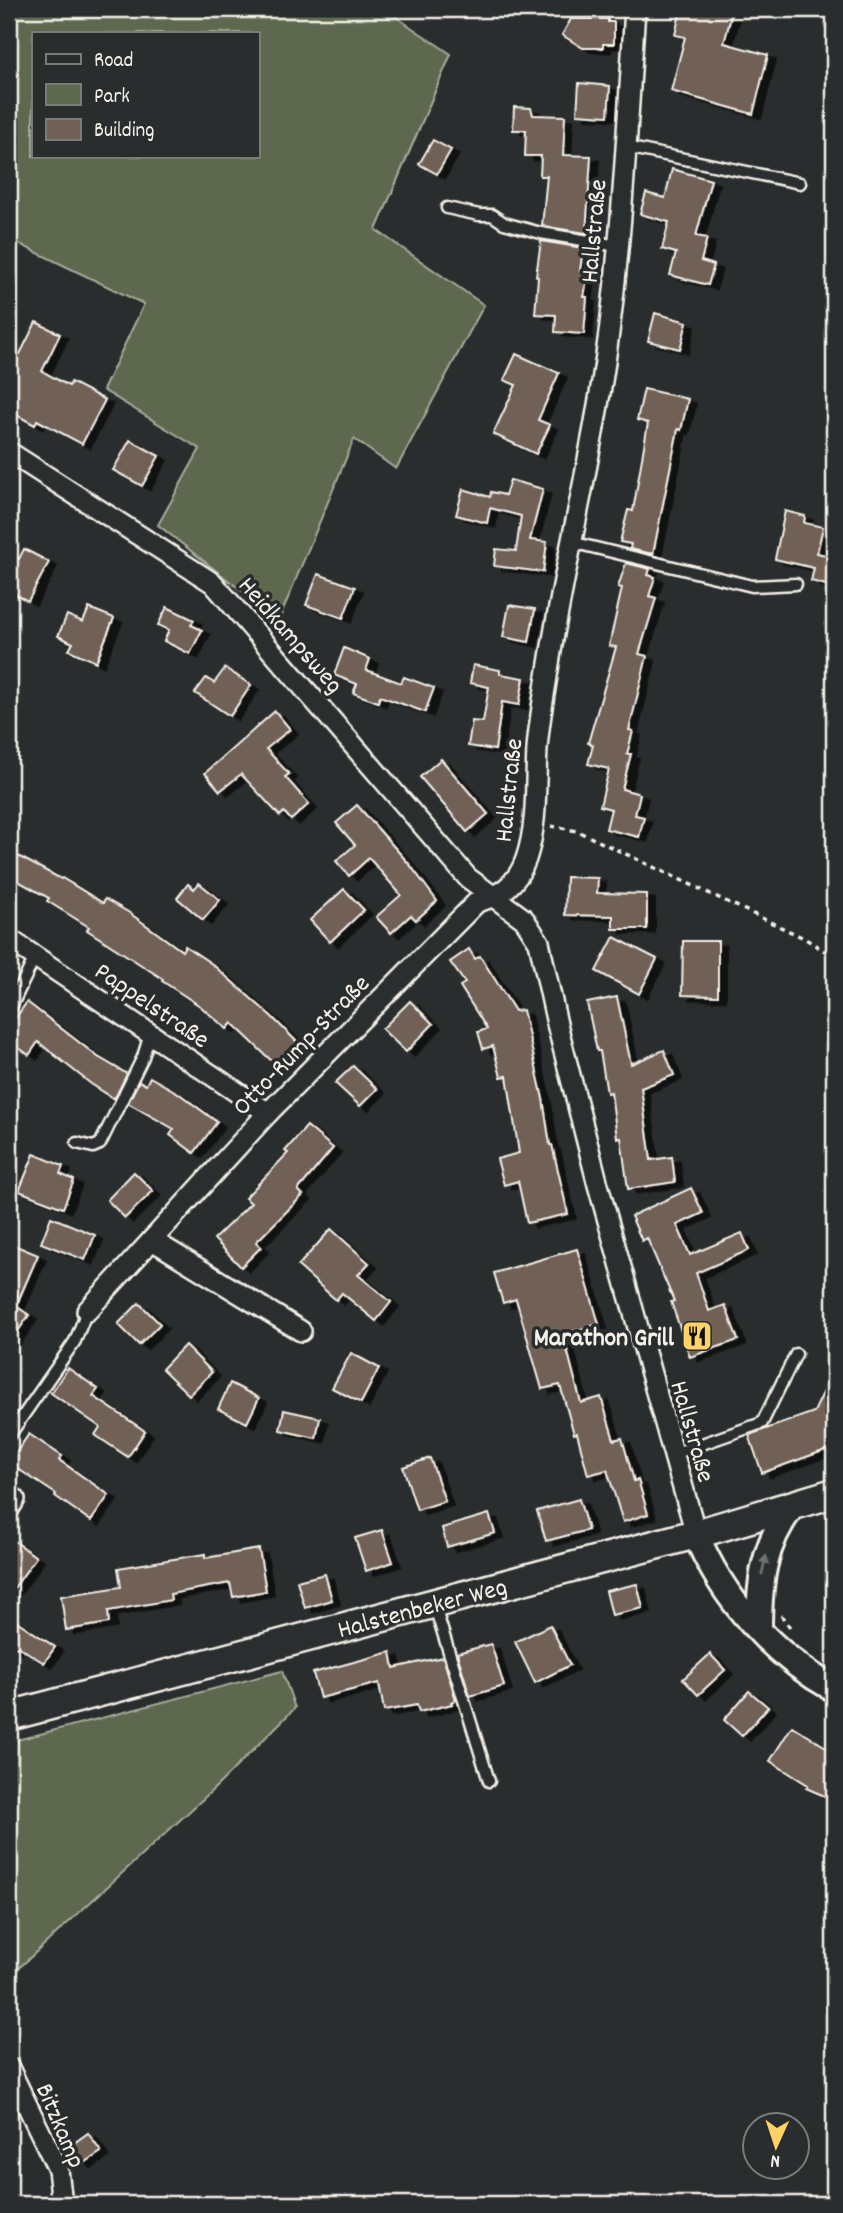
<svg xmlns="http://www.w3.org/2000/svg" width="843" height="2213" font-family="Dekko,sans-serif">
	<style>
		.green { fill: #5d684f; stroke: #a8ac9c; stroke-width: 2; fill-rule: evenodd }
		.building { fill: #706057; stroke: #f4f1e8; stroke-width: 2; filter: url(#shadow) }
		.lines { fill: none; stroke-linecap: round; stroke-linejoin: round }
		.service-casing { stroke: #f4f1e8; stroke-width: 15 }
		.minor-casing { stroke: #f4f1e8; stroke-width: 24 }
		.tertiary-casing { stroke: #f4f1e8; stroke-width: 30 }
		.secondary-casing { stroke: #f4f1e8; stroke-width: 33 }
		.path { stroke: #f4f1e8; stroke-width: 3.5; stroke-dasharray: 5 5; stroke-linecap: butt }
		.service { stroke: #2a2d2e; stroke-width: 10 }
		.minor { stroke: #2a2d2e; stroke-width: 19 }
		.tertiary { stroke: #2a2d2e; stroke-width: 24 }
		.secondary { stroke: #2a2d2e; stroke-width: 28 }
		.oneway { fill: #71726f }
		.labels { text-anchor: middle; stroke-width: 7; stroke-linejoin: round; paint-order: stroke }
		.street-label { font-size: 26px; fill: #f4f1e8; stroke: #2a2d2e }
		.poi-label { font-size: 26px; font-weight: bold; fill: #f4f1e8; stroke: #2a2d2e; text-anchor: end }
	</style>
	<defs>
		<filter id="shadow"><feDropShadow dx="8" dy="4.5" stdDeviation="0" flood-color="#0009"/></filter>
	</defs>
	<rect width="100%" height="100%" fill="#2a2d2e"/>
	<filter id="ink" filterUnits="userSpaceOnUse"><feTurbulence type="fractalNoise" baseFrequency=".0143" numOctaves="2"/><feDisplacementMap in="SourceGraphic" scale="14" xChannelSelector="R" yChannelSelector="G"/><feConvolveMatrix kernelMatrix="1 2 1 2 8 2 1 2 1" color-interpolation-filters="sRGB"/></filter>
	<g filter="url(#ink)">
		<g class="green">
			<path d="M9 9H384L451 54 376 230 484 305 396 469 354 439 279 620 158 525 200 449 103 390 144 304 9 239ZM33 33H257V156H33Z"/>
			<polygon points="282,1671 295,1708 217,1786 9,1977 9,1742"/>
		</g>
		<g class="building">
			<polygon points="681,9 733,9 724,43 768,55 753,114 671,91 685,37 675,35"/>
			<polygon points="571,19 608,19 608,22 614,22 614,44 603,44 603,48 583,48 562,35"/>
			<polygon points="579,83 610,86 608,116 577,114"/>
			<polygon points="514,107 531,108 533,115 565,116 563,155 591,156 586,233 542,226 547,176 540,176 541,156 525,156 526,130 513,130"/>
			<polygon points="433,140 451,150 437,174 419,164"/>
			<polygon points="672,169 711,180 696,236 707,238 701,261 714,265 708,285 670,275 676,253 662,249 669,222 640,214 646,193 665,198"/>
			<polygon points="541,241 583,248 580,271 588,272 584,297 587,297 584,334 555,332 556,315 535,314 538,277 536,276"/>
			<polygon points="655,313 687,322 680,349 648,341"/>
			<polygon points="36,322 60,334 42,371 69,386 71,382 105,400 82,444 37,420 35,425 9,411 9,349 20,354"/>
			<polygon points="516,354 559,373 538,420 550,425 536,454 493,434 516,385 504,380"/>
			<polygon points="644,389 688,399 681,430 678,429 653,554 630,549 631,544 620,542 628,510 633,511 648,423 637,420"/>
			<polygon points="130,440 159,456 142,486 113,470"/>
			<polygon points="510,480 543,489 530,540 547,542 543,572 494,566 496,549 516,551 521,516 490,508 487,523 456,515 463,489 490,497 491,492 505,495"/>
			<polygon points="785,511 805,516 804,523 823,527 817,553 834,557 834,587 811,581 814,568 775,559"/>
			<polygon points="24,549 49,562 28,601 9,591 9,554 19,559"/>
			<polygon points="626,563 650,569 648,575 655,577 649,596 656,598 639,654 647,656 629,730 633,731 627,754 631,754 622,789 640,794 635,815 644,817 639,837 606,829 611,809 600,806 609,769 588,764 593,745 588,743 616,647 609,646 622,588 618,587"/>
			<polygon points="318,574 355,587 343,618 306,605"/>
			<polygon points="509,605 535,609 529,642 503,637"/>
			<polygon points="167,607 194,620 191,625 202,630 190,654 164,641 169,630 158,625"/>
			<polygon points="89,608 114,618 96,662 69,650 73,643 58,636 67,615 83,622"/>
			<polygon points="344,648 370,659 366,670 401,683 404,677 434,688 425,712 380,696 378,702 353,693 357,684 334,675"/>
			<polygon points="473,665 500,670 500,674 524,678 519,705 502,702 495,750 468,746 472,721 483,722 489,687 470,683"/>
			<polygon points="225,668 251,685 230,716 195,693 206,678 214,683"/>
			<polygon points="275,711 290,729 266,749 289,774 285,777 309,804 291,820 284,812 280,816 241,774 220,791 205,773"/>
			<polygon points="441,759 488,814 467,832 420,777"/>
			<polygon points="357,805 410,865 437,901 416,920 411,915 391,933 376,917 401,895 369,858 349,876 336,861 355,845 336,823"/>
			<polygon points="18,856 61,879 62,878 103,903 105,899 128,912 182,951 185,946 212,964 271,1016 299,1044 277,1066 232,1023 227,1029 200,1006 162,981 163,979 87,930 89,927 47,901 49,898 9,876"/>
			<polygon points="566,877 598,878 597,893 647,894 647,929 613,929 613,916 565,915"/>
			<polygon points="199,883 220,900 203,920 177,898 188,884 194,889"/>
			<polygon points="344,889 364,910 330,942 310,920"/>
			<polygon points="614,937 657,959 639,994 596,971"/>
			<polygon points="683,941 718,941 718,996 682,995"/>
			<polygon points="469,949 475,959 480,956 515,1011 523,1010 543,1099 550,1145 552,1145 568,1214 527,1223 518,1181 504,1185 497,1159 519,1153 507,1076 501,1077 493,1046 483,1049 478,1032 487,1029 460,986 465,983 450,962"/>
			<polygon points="617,997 631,1064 664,1050 674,1075 641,1088 651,1160 672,1157 675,1182 628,1189 621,1138 617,1138 611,1092 607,1093 600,1051 597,1051 587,1003"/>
			<polygon points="410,1001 433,1024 406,1052 382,1029"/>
			<polygon points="27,1002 98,1057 127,1074 116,1096 113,1098 91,1084 38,1042 29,1055 9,1041 9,1027"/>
			<polygon points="353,1066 377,1089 360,1106 335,1083"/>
			<polygon points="150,1077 178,1093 217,1122 194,1153 170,1135 174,1129 128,1103 139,1081 146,1085"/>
			<polygon points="307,1126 333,1148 298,1190 303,1195 256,1242 261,1247 241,1267 214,1239 251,1203 245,1198 288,1153 285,1151"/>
			<polygon points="34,1154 63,1166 60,1174 74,1180 63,1208 19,1191"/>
			<polygon points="134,1172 153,1191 125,1218 107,1200"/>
			<polygon points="691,1188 703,1213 677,1225 690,1255 742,1233 749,1250 696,1273 709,1311 725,1305 738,1340 690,1357 671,1302 674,1301 647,1238 642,1241 631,1216"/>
			<polygon points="51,1217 95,1235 85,1260 41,1243"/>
			<polygon points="331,1229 369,1263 358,1275 391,1302 376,1321 342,1293 336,1300 298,1266"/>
			<polygon points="9,1243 38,1255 16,1306 29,1315 9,1344"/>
			<polygon points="577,1249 599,1324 563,1334 581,1403 601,1397 614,1440 622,1438 634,1481 638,1480 648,1514 623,1522 607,1470 588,1475 577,1433 574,1434 560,1385 542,1389 516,1299 503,1303 494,1273"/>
			<polygon points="139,1303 160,1324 139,1345 118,1324"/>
			<polygon points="185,1345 212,1372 189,1395 162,1369"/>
			<polygon points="351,1353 379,1368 361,1403 332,1388"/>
			<polygon points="68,1368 98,1389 93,1396 145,1431 128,1457 95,1435 100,1427 51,1393"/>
			<polygon points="834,1370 834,1447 762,1473 749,1435 814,1412"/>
			<polygon points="230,1383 259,1398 247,1423 218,1409"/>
			<polygon points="284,1410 320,1418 316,1438 280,1430"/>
			<polygon points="29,1434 62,1456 59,1460 109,1495 91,1521 55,1496 56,1494 9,1463"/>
			<polygon points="430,1458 445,1501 417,1510 403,1467"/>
			<polygon points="579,1499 588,1530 546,1541 537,1511"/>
			<polygon points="489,1514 495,1533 447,1547 442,1528"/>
			<polygon points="382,1530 393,1562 366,1571 355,1538"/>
			<polygon points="9,1537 36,1557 9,1595"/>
			<polygon points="259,1549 266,1591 233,1597 230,1583 170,1594 171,1600 108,1611 109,1623 66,1630 61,1596 121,1587 118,1568 205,1554 205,1558"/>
			<polygon points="325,1574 332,1600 305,1608 297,1581"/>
			<polygon points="637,1584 643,1608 612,1615 606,1591"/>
			<polygon points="18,1622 55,1647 44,1663 19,1647 9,1649 9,1624"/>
			<polygon points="550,1625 570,1665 535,1683 515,1642"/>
			<polygon points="491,1644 504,1686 470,1696 457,1653"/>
			<polygon points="391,1652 394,1668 443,1657 456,1700 451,1702 452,1704 419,1712 417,1705 384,1711 379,1683 320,1698 313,1673"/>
			<polygon points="710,1654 725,1670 698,1695 683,1679"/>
			<polygon points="749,1691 768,1707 742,1736 724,1720"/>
			<polygon points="792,1726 834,1752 834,1800 806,1788 808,1785 770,1761"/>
			<polygon points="88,2133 101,2152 83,2164 70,2146"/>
		</g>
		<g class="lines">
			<g class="service-casing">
				<g id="service">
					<polyline points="626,147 800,183"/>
					<polyline points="447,208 479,215 492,215 504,223 541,233 618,246"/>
					<polyline points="571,542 752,586 796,584"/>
					<polyline points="9,1011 35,957"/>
					<polyline points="77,1143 93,1147 100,1144 143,1057 150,1034"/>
					<polyline points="9,1436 75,1341 87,1311"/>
					<polyline points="673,1454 762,1423 796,1354"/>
					<polyline points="435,1607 489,1781"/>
					<polyline points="9,2105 24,2099"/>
				</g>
			</g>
			<g class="minor-casing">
				<g id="minor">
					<polyline points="9,452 213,583 468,878 524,919 539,942 557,1024 598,1185 696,1534"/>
					<polyline points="9,939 268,1113"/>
					<polyline points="152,1240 301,1331"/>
					<path d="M87 1311 268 1113 477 902C502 895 517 884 526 859 538 823 535 786 537 749 539 722 544 696 548 670 564 567 590 465 605 362 622 245 627 127 635 9"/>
					<polyline points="9,1495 15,1499 9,1509"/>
					<polyline points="9,2068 58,2169 62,2204"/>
				</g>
			</g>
			<g class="tertiary-casing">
				<g id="tertiary">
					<path d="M696 1534C722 1599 773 1655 834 1689"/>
					<path d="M759 1630C759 1584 763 1544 792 1507"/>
				</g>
			</g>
			<g class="secondary-casing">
				<g id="secondary">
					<path id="s1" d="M9 1716 696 1534 834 1493"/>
				</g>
			</g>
			<g class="path">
				<polyline points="551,826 577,831 804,938 834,957"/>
				<polyline points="781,1615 793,1631"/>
			</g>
			<use href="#service" class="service"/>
			<use href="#minor" class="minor"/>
			<use href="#tertiary" class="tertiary"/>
			<use href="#secondary" class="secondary"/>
		</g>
		<defs><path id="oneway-solid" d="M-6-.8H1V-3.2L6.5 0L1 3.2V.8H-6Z" transform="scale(1.75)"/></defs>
		<use class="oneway" href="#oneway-solid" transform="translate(764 1565) rotate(-77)"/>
	</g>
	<defs>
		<g id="restaurant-square" transform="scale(1.575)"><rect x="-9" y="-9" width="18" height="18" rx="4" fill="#ffd166" stroke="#2a2d2e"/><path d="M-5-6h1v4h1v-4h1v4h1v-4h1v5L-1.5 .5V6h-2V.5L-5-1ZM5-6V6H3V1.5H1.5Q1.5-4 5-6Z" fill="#111"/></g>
	</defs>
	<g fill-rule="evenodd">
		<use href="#restaurant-square" x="697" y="1336"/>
	</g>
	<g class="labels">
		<g class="street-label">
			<text transform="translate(592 231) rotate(-85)" y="9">Hallstraße</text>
			<text transform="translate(292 634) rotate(49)" y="9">Heidkampsweg</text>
			<text transform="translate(507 790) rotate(-84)" y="9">Hallstraße</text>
			<text transform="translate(153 1004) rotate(34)" y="9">Pappelstraße</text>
			<text transform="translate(300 1044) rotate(-46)" y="9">Otto-Rump-Straße</text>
			<text transform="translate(694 1431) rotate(74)" y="9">Hallstraße</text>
			<text dy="9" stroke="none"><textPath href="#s1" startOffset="427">Halstenbeker Weg</textPath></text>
			<text transform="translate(62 2125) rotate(67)" y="9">Bitzkamp</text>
		</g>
		<g class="poi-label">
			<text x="674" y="1345">Marathon Grill</text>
		</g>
	</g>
	<rect width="843" height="2213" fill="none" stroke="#2a2d2e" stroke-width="35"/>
	<rect x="18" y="18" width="808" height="2178" fill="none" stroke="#f4f1e8" stroke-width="2.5" filter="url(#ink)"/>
	<rect x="32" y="32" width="228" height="126" fill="#2a2d2e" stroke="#7b7b78" stroke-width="2"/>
	<rect x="46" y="54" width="35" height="10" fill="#2a2d2e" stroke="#7b7b78" stroke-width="2"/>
	<text x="94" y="66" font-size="21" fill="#f4f1e8">Road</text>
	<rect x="46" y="84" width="35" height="21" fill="#5d684f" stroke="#7b7b78" stroke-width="2"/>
	<text x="94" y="102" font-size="21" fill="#f4f1e8">Park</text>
	<rect x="46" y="119" width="35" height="21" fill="#706057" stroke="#7b7b78" stroke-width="2"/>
	<text x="94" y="136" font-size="21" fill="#f4f1e8">Building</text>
	<g transform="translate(776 2146) rotate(183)"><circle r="33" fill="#2a2d2e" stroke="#7b7b78" stroke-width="2"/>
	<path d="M0-5L12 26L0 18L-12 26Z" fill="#ffd166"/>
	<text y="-10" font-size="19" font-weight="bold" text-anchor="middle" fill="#f4f1e8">N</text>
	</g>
</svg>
